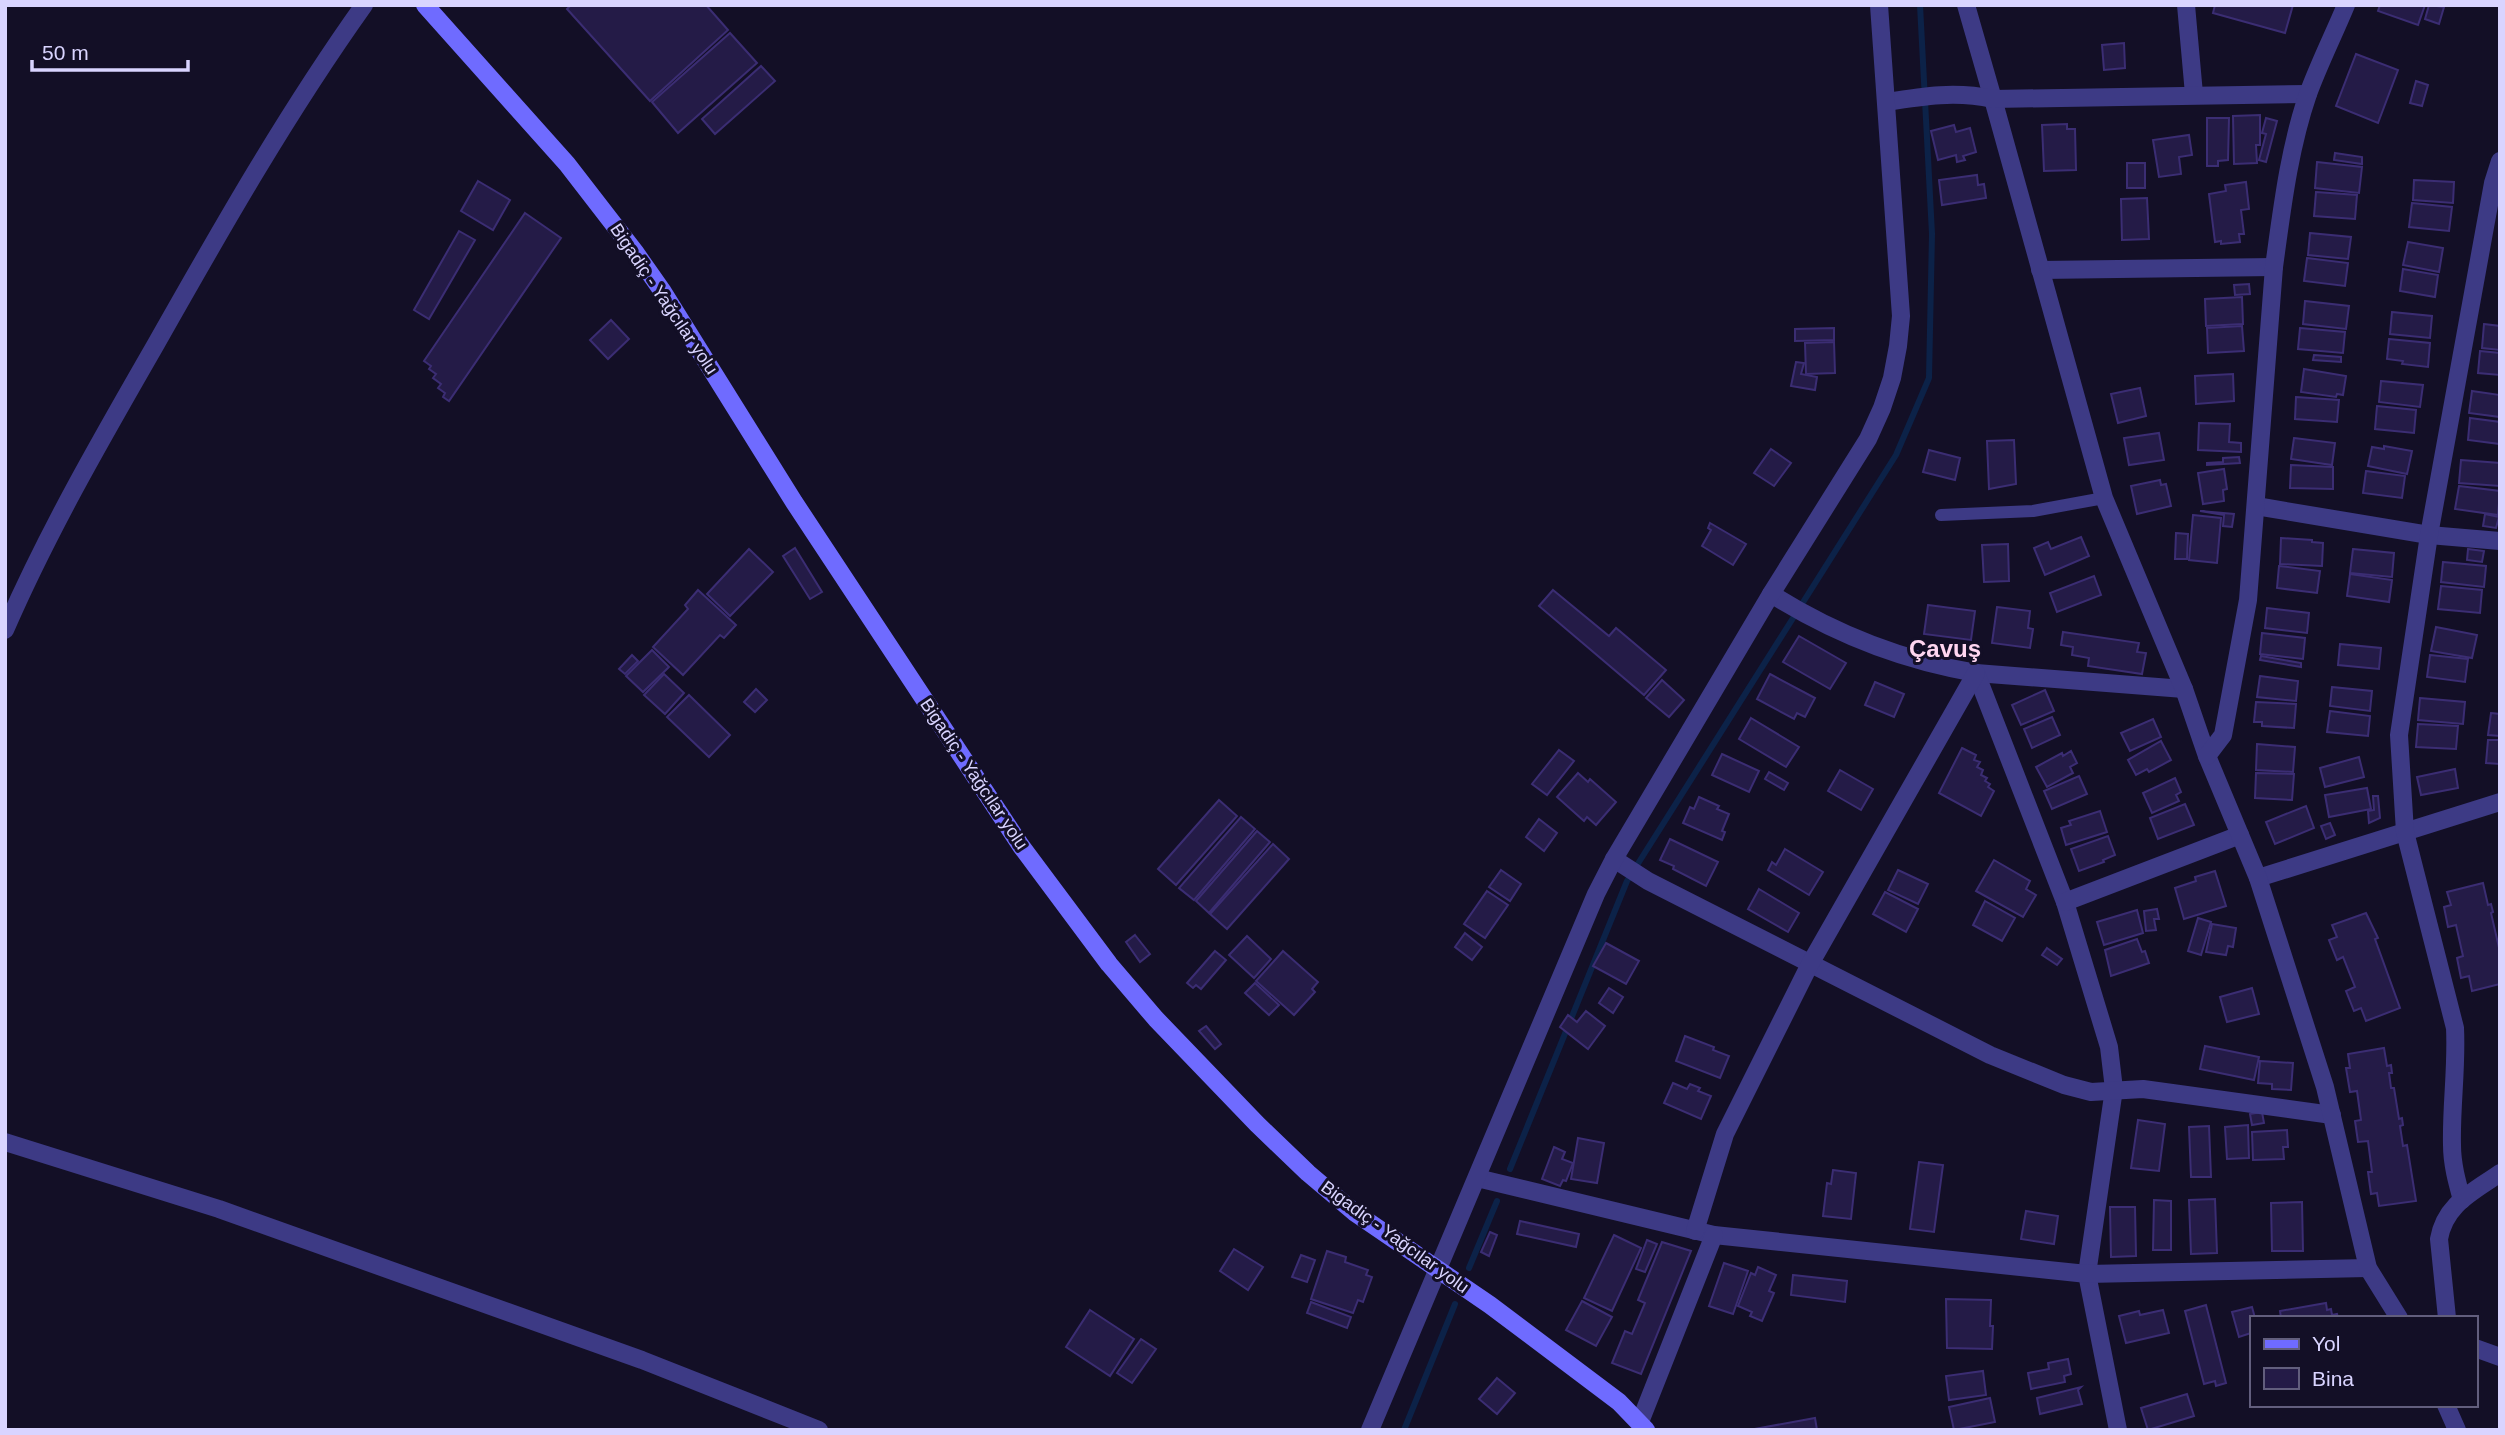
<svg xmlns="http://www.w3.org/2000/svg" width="2505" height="1435" font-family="Arial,sans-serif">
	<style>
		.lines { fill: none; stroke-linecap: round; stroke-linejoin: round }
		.stream { stroke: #0c2248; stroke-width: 6 }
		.building { fill: #241b47; stroke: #3b2d73; stroke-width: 2 }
		.service { stroke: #3d3a85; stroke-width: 12 }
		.minor { stroke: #3d3a85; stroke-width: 18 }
		.tertiary { stroke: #3d3a85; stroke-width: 18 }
		.secondary { stroke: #6f6bff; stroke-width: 18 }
		.labels { text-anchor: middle; stroke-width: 6; stroke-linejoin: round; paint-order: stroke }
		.street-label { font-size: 18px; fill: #d9d4ff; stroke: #130f26 }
		.district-label { font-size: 24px; font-weight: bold; fill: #ffd6f0; stroke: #130f26 }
	</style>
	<rect width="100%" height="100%" fill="#130f26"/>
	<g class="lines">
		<g class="stream">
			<polyline points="1510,1169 1627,881 1896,455 1929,378 1932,234 1920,5"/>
			<polyline points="1469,1268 1497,1201"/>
			<polyline points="1404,1430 1455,1304"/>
		</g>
	</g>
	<g class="building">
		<polygon points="571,5 706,5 728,30 650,101 567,9"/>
		<polygon points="2215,5 2293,5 2285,33 2213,13"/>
		<polygon points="2380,5 2425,5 2418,25 2378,11"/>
		<polygon points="2429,5 2444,7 2439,24 2425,19"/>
		<polygon points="730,33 757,63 678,133 652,102"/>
		<polygon points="2124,43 2125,68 2104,70 2102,45"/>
		<polygon points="2356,54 2398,70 2378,123 2336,106"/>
		<polygon points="761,66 775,81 715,134 702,119"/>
		<polygon points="2416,81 2428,85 2422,106 2410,103"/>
		<polygon points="2260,115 2260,145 2256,145 2257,163 2234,164 2233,116"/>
		<polygon points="2207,118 2229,118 2228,160 2218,161 2218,166 2207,166"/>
		<polygon points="2266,118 2277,121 2266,162 2259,160 2266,134 2262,133"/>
		<polygon points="2067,124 2067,129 2075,129 2076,170 2044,171 2042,125"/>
		<polygon points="1954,125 1956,132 1970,128 1976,152 1963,156 1965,160 1957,162 1956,155 1938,160 1931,131"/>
		<polygon points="2189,135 2192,155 2179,157 2181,174 2159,177 2153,140"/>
		<polygon points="2335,153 2362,157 2362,164 2334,160"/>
		<polygon points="2317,162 2362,167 2359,193 2315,188"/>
		<rect x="2127" y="163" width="18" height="25"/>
		<polygon points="1977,175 1978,185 1984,184 1986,198 1942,205 1939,180"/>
		<polygon points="2414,180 2454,182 2453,203 2413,200"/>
		<polygon points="478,181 510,200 493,230 461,211"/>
		<polygon points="2246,182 2249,209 2241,210 2244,234 2239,234 2240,242 2221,244 2221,241 2215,242 2209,194 2226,191 2225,185"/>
		<polygon points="2316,192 2357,195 2355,219 2314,216"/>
		<polygon points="2147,198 2149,239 2122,240 2121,199"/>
		<polygon points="2412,203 2452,207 2449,231 2409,227"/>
		<polygon points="525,213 561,238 449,401 443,397 445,393 438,388 441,384 433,378 436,374 429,369 431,366 424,361"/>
		<polygon points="459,231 475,240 429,319 414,310"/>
		<polygon points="2310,233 2351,237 2348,259 2308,255"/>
		<polygon points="2408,242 2443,248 2439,272 2403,265"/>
		<polygon points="2307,258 2348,263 2345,286 2304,281"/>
		<polygon points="2403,269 2438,275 2435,297 2400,291"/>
		<polygon points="2249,284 2250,294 2235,295 2234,285"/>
		<polygon points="2242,297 2243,324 2206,326 2205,299"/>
		<polygon points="2305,301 2349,306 2346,329 2303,324"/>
		<polygon points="2392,312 2432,316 2430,338 2390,334"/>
		<polygon points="611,320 629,339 608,359 590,340"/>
		<polygon points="2484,324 2500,326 2500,350 2482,348"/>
		<polygon points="2242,326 2244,351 2208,353 2207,328"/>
		<polygon points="1834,328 1834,340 1795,341 1795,329"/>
		<polygon points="2300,328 2345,332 2343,353 2298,349"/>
		<polygon points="2389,339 2430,343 2428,367 2402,364 2403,361 2387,359"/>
		<polygon points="1834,342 1835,373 1806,374 1805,343"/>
		<polygon points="2480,351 2500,353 2500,375 2478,373"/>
		<polygon points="2314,355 2341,357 2341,362 2313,360"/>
		<polygon points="1796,362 1804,363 1801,374 1817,377 1815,390 1791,386"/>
		<polygon points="2304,369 2346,376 2343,395 2337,394 2336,397 2301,392"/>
		<polygon points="2233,374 2234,401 2196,404 2195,376"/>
		<polygon points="2381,381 2423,385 2420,407 2379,402"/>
		<polygon points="2140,388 2146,416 2118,423 2111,394"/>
		<polygon points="2472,391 2500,395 2500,417 2469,413"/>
		<polygon points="2296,397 2339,400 2337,422 2295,419"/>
		<polygon points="2377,406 2416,410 2414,433 2375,429"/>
		<polygon points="2470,418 2500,422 2500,444 2468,440"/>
		<polygon points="2199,423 2230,424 2229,442 2241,443 2241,452 2198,450"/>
		<polygon points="2159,433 2164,460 2129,465 2124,438"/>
		<polygon points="2294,438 2335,443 2332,465 2291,459"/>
		<polygon points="2014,440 2016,484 1989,489 1987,441"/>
		<polygon points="2384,446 2412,451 2407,474 2368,466 2372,447 2384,449"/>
		<polygon points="1771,449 1791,463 1774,486 1754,473"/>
		<polygon points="1929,450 1960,458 1955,480 1923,472"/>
		<polygon points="2239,457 2240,463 2207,465 2207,463 2223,462 2223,458"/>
		<polygon points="2461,460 2500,463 2500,486 2459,483"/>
		<polygon points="2291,465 2333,467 2333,489 2290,488"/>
		<polygon points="2224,469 2227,489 2223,490 2224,501 2203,504 2198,473"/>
		<polygon points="2366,471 2405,476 2402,498 2363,493"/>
		<polygon points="2160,480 2161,485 2166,484 2171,506 2137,514 2131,486"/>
		<polygon points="2459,486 2500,491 2498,515 2455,509"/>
		<polygon points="2200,511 2234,514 2232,527 2223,526 2224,515"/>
		<polygon points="2485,514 2499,517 2496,528 2483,526"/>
		<polygon points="2193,515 2221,518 2217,563 2189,560"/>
		<polygon points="1710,523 1746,544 1733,565 1702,546 1711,530 1708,528"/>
		<polygon points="2176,533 2188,534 2187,559 2175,559"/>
		<polygon points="2081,537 2089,556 2045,575 2034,548 2048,542 2051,549"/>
		<polygon points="2281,538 2312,540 2312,542 2323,543 2322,566 2280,564"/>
		<polygon points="2008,544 2009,581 1984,582 1982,545"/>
		<polygon points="795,548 822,592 810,599 783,556"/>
		<polygon points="749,549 773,572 730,616 707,594"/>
		<polygon points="2353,549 2394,553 2392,577 2350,573"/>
		<polygon points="2468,549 2484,551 2482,562 2467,560"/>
		<polygon points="2443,562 2486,566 2484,587 2441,582"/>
		<polygon points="2279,566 2320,571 2317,593 2277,588"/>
		<polygon points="2350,574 2392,580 2389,602 2347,596"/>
		<polygon points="2094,576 2101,595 2057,612 2050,593"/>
		<polygon points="2441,586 2482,590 2480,613 2438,609"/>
		<polygon points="698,590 736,625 724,638 720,635 683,675 653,647 688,609 685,605"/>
		<polygon points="1553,590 1609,636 1616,628 1666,670 1644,695 1539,606"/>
		<polygon points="1928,605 1975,611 1971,640 1924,634"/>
		<polygon points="1997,607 2030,611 2028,628 2033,629 2030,648 1992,643"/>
		<polygon points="2267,608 2309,613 2307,633 2265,628"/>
		<polygon points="2436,627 2477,635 2472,658 2431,651"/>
		<polygon points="2063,632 2139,643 2137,652 2146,653 2142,674 2088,666 2089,658 2072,655 2073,647 2061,645"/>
		<polygon points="2262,633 2305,638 2303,659 2260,654"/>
		<polygon points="1799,636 1846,663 1830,689 1783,662"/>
		<polygon points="2340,644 2381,648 2379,669 2338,665"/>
		<polygon points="652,650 669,667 643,692 626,676"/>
		<polygon points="632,655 638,661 625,674 619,669"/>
		<polygon points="2430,655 2468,659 2465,682 2427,677"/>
		<polygon points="2261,656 2301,663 2301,667 2260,660"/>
		<polygon points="664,674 684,693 665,714 644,695"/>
		<polygon points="1770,674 1815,698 1805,717 1797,713 1794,719 1757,699"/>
		<polygon points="2260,676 2298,681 2296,701 2257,697"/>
		<polygon points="1662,680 1684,700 1669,717 1646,698"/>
		<polygon points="1875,682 1904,694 1894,717 1865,705"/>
		<polygon points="2332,687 2372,691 2370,711 2330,706"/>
		<polygon points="756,689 767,700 755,712 744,702"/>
		<polygon points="2045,690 2054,711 2021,725 2012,705"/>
		<polygon points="689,695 730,735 709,757 667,717"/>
		<polygon points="2420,698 2465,702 2463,724 2418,720"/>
		<polygon points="2256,702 2296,704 2294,728 2262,726 2262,722 2254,722"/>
		<polygon points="2330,711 2370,716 2368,736 2327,732"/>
		<polygon points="2491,713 2500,714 2500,736 2488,735"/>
		<polygon points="2052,717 2060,735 2032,748 2024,729"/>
		<polygon points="1751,718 1799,747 1786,767 1739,739"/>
		<polygon points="2153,719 2161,737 2130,751 2121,733"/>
		<polygon points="2418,724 2458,726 2456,749 2416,747"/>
		<polygon points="2488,740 2500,740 2500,764 2486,763"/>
		<polygon points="2161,741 2171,760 2149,772 2147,769 2136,775 2128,760"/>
		<polygon points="2257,744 2295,747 2293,772 2256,770"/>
		<polygon points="1962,748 1976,755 1974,760 1980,762 1977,767 1983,770 1981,775 1987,778 1985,781 1990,784 1988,787 1994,791 1981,816 1939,793"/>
		<polygon points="1559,750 1574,761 1547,795 1532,784"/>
		<polygon points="2071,751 2077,763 2070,767 2073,773 2047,787 2036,767 2062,753 2063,756"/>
		<polygon points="1722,754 1759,771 1749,792 1712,775"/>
		<polygon points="2359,757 2364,777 2325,787 2320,768"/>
		<polygon points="2455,769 2458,788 2421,795 2417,777"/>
		<polygon points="1840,770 1873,789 1861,810 1828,791"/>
		<polygon points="1769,772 1788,783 1784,790 1765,779"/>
		<polygon points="1578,773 1588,782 1590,779 1616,802 1596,825 1587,817 1584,821 1557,797"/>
		<polygon points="2256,773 2294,774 2292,800 2255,798"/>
		<polygon points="2079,776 2087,794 2052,809 2044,791"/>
		<polygon points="2175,778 2181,792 2176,795 2179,801 2152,813 2143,793"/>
		<polygon points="2367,788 2371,809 2329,817 2325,795"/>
		<polygon points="2373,796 2378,796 2380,818 2369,823 2368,811 2374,810"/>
		<polygon points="1699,797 1719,806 1717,809 1729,814 1722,831 1725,832 1722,840 1683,823 1690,807 1694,809"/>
		<polygon points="1219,800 1237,816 1176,885 1158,869"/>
		<polygon points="2185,804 2194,825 2158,839 2150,818"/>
		<polygon points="2306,806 2314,828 2275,844 2266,822"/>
		<polygon points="2100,811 2107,832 2066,845 2061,828 2071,825 2069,821"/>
		<polygon points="1241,817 1255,829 1194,900 1179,888"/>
		<polygon points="1539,819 1557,833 1544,851 1526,837"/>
		<polygon points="2330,823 2335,835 2326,839 2321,826"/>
		<polygon points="1257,831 1270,842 1209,913 1196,901"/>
		<polygon points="2108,836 2115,855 2103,860 2104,862 2079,871 2071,849"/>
		<polygon points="1670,839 1718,862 1706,886 1673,869 1674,866 1660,860"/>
		<polygon points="1273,844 1289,859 1227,929 1210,914"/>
		<polygon points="1785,849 1823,872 1809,895 1768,870 1772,862 1776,865"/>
		<polygon points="1994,860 2030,881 2026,889 2036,895 2023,917 1976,891"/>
		<polygon points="1501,870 1521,884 1510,901 1489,887"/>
		<polygon points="1898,870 1928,884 1918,904 1888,890"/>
		<polygon points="2215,871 2226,906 2184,919 2175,888 2196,881 2195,877"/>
		<polygon points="2483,883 2488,905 2491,904 2493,912 2491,913 2500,952 2500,984 2472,991 2469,976 2461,978 2457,958 2463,956 2456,925 2448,927 2444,907 2451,905 2447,892"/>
		<polygon points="1759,889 1799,913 1788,932 1748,909"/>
		<polygon points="1487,891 1508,905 1485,938 1464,924"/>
		<polygon points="1885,892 1918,909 1906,932 1873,914"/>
		<polygon points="1985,901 2015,918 2002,941 1973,925"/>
		<polygon points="2157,909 2159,919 2154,919 2156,930 2146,931 2144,911"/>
		<polygon points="2137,910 2143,933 2104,945 2097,922"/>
		<polygon points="2366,913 2378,938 2375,939 2400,1008 2366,1021 2361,1008 2354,1011 2346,991 2355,987 2343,957 2337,960 2329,940 2337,937 2332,925"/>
		<polygon points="2198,918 2211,922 2201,955 2188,951"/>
		<polygon points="2212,924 2236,928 2233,947 2228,946 2226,955 2206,952"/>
		<polygon points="1465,933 1482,947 1472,960 1455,947"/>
		<polygon points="1135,935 1150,954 1140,962 1126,942"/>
		<polygon points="1247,936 1271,959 1254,978 1229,955"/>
		<polygon points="2137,939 2142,952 2145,951 2149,963 2111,976 2105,950"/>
		<polygon points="1606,943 1639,961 1626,984 1593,966"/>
		<polygon points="2047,948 2062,959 2057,965 2042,955"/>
		<polygon points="1215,951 1226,960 1201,989 1196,985 1193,988 1187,983"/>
		<polygon points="1283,951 1318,982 1312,989 1315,992 1294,1015 1256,981"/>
		<polygon points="1255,983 1279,1005 1269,1015 1245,993"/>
		<polygon points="1609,988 1623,997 1613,1013 1599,1003"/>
		<polygon points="2252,988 2259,1014 2227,1022 2220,997"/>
		<polygon points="1586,1011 1605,1026 1588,1049 1560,1027 1568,1015 1577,1022"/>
		<polygon points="1206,1026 1221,1044 1215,1049 1199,1031"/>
		<polygon points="1685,1036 1714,1047 1713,1050 1729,1056 1720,1078 1676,1061"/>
		<polygon points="2205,1046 2259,1057 2254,1080 2200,1069"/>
		<polygon points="2384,1048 2387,1066 2391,1065 2392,1073 2389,1073 2391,1088 2394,1088 2399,1119 2402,1118 2403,1125 2400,1126 2403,1146 2407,1145 2416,1201 2379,1206 2377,1193 2371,1194 2368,1172 2372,1172 2368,1141 2358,1142 2355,1121 2361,1120 2357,1091 2350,1092 2346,1068 2350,1068 2348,1054"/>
		<polygon points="2260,1061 2293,1063 2291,1090 2272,1089 2272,1084 2258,1083"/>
		<polygon points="1673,1083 1687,1089 1690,1084 1700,1088 1698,1091 1711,1096 1701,1119 1664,1103"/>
		<polygon points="2262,1112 2264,1123 2252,1125 2250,1114"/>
		<polygon points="2138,1120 2165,1124 2159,1171 2131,1168"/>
		<polygon points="2248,1125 2249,1158 2227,1159 2225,1127"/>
		<polygon points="2209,1126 2211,1177 2191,1177 2189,1127"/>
		<polygon points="2287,1130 2288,1147 2283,1147 2284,1159 2253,1160 2252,1132"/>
		<polygon points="1578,1138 1604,1143 1597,1183 1571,1179"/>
		<polygon points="1554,1147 1565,1152 1562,1159 1573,1163 1566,1181 1563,1180 1560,1186 1542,1179"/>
		<polygon points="1919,1162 1943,1165 1934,1232 1910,1229"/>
		<polygon points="1833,1170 1856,1173 1851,1219 1823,1216 1827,1183 1831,1184"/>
		<polygon points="2215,1199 2217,1253 2191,1254 2189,1200"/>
		<polygon points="2154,1200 2171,1201 2171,1250 2153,1250"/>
		<polygon points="2302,1202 2303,1251 2272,1251 2271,1203"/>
		<polygon points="2110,1207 2135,1207 2136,1256 2111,1257"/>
		<polygon points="2026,1211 2058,1216 2054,1244 2021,1239"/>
		<polygon points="1520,1221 1579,1234 1576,1247 1517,1234"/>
		<polygon points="1490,1232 1497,1235 1489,1256 1481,1252"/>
		<polygon points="1614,1235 1641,1248 1612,1311 1584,1298"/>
		<polygon points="1647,1240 1657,1244 1645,1272 1636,1269"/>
		<polygon points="1662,1242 1691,1251 1641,1374 1612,1363 1625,1331 1632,1334 1645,1303 1638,1300"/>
		<polygon points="1234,1249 1263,1267 1248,1290 1220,1271"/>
		<polygon points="1327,1251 1346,1257 1345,1262 1368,1270 1366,1275 1372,1277 1363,1302 1358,1300 1353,1313 1311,1299"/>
		<polygon points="1301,1255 1315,1260 1307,1282 1292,1277"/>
		<polygon points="1724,1263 1748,1271 1733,1314 1709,1306"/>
		<polygon points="1758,1267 1776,1275 1769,1291 1774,1293 1762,1321 1750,1316 1752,1312 1738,1306 1751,1273 1755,1275"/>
		<polygon points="1793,1275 1847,1281 1845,1302 1791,1295"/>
		<polygon points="1946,1299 1991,1300 1990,1326 1993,1326 1992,1349 1947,1348"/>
		<polygon points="1582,1301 1612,1317 1596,1346 1566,1330"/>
		<polygon points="1311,1302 1351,1317 1347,1328 1307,1313"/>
		<polygon points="2326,1303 2327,1310 2331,1309 2332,1315 2337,1314 2338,1318 2281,1318 2280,1311"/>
		<polygon points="2206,1305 2226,1383 2216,1386 2215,1381 2204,1384 2185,1311"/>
		<polygon points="2252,1307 2255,1318 2251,1318 2251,1333 2239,1337 2232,1312"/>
		<polygon points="1090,1310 1134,1339 1110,1376 1066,1347"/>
		<polygon points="2163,1310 2169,1333 2126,1343 2119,1316 2139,1311 2140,1315"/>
		<polygon points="1141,1339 1156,1349 1132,1383 1117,1373"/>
		<polygon points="2068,1359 2071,1374 2064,1376 2065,1382 2031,1389 2028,1373 2049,1369 2048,1363"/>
		<polygon points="1983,1371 1986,1395 1949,1400 1946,1376"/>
		<polygon points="1497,1378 1515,1393 1497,1414 1479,1399"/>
		<polygon points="2081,1387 2078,1390 2082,1404 2040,1414 2037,1398"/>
		<polygon points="2187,1394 2194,1416 2148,1430 2141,1408"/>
		<polygon points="1990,1398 1995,1422 1954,1430 1949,1407"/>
		<polygon points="1815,1418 1817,1430 1749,1430"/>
	</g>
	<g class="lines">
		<polyline class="service" points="1941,515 2033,511 2104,498"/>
		<g class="minor">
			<polyline points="1966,5 1993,99"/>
			<polyline points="2186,5 2194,94"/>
			<polyline points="2040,270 2274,267"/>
			<polyline points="2256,506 2429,535 2500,541"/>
			<path d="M1771 594C1833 633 1904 661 1976 673L2184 689"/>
			<path d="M5 630C48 531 102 438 156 344 221 229 287 113 364 5"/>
			<polyline points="1976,673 2065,902 2109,1047 2114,1089 2087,1274 2118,1430"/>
			<polyline points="1614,859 1648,881 1990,1055 2064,1085 2091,1092 2143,1089 2332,1115"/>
			<polyline points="2258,878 2500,802"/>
			<polyline points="2065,902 2240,835"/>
			<polyline points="5,1142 219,1209 642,1360 819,1430"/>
			<polyline points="1477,1178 1714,1235 2087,1274 2368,1268"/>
			<path d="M2462 1200C2457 1182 2452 1164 2452 1145 2451 1106 2457 1068 2455 1028L2405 832 2399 735 2429 535 2493 183 2500 161"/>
			<polyline points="1695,1231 1725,1134 1810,964 1976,673"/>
			<path d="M2447 1318 2439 1239C2445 1204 2473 1192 2500 1173"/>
			<polyline points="2475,1348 2500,1357"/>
			<polyline points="1640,1422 1714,1235"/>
		</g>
		<g class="tertiary">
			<polyline points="1993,99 2104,498 2184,689 2207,756 2258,878 2325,1087 2368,1268 2399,1318"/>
			<path d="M1887 102C1924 96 1956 91 1993 99L2308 94"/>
			<path d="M2207 756 2223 735 2248 600 2274 267C2282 209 2289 149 2308 94 2319 64 2334 34 2346 5"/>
			<polyline points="2446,1405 2457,1430"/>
			<polyline points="1370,1430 1596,894 1614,859 1771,594 1868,439 1882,408 1892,378 1898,346 1901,316 1879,5"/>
		</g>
		<polyline class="secondary" points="425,5 567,164 635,252 663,292 794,502 1021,846 1109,964 1156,1019 1257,1124 1308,1173 1354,1212 1490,1305 1619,1402 1646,1430"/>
	</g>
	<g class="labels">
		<g class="street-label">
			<text transform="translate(664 299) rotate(56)" y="6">Bigadiç - Yağcılar yolu</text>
			<text transform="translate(974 774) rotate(56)" y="6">Bigadiç - Yağcılar yolu</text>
			<text transform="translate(1395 1237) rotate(36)" y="6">Bigadiç - Yağcılar yolu</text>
		</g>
		<g class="district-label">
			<text x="1945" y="657">Çavuş</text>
		</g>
	</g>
	<rect width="2505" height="1435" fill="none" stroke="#d9d4ff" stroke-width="14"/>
	<rect x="2250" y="1316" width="228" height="91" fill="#130f26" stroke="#625e7d" stroke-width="2"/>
	<rect x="2264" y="1339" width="35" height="10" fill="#6f6bff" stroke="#625e7d" stroke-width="2"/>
	<text x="2312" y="1351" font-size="21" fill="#d9d4ff">Yol</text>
	<rect x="2264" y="1368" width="35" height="21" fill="#241b47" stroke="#625e7d" stroke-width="2"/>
	<text x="2312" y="1386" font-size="21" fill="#d9d4ff">Bina</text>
	<path d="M32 60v10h156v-10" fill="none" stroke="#d9d4ff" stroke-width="3.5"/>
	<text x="42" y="60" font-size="21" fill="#d9d4ff" stroke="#130f26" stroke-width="5" paint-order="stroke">50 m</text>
</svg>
